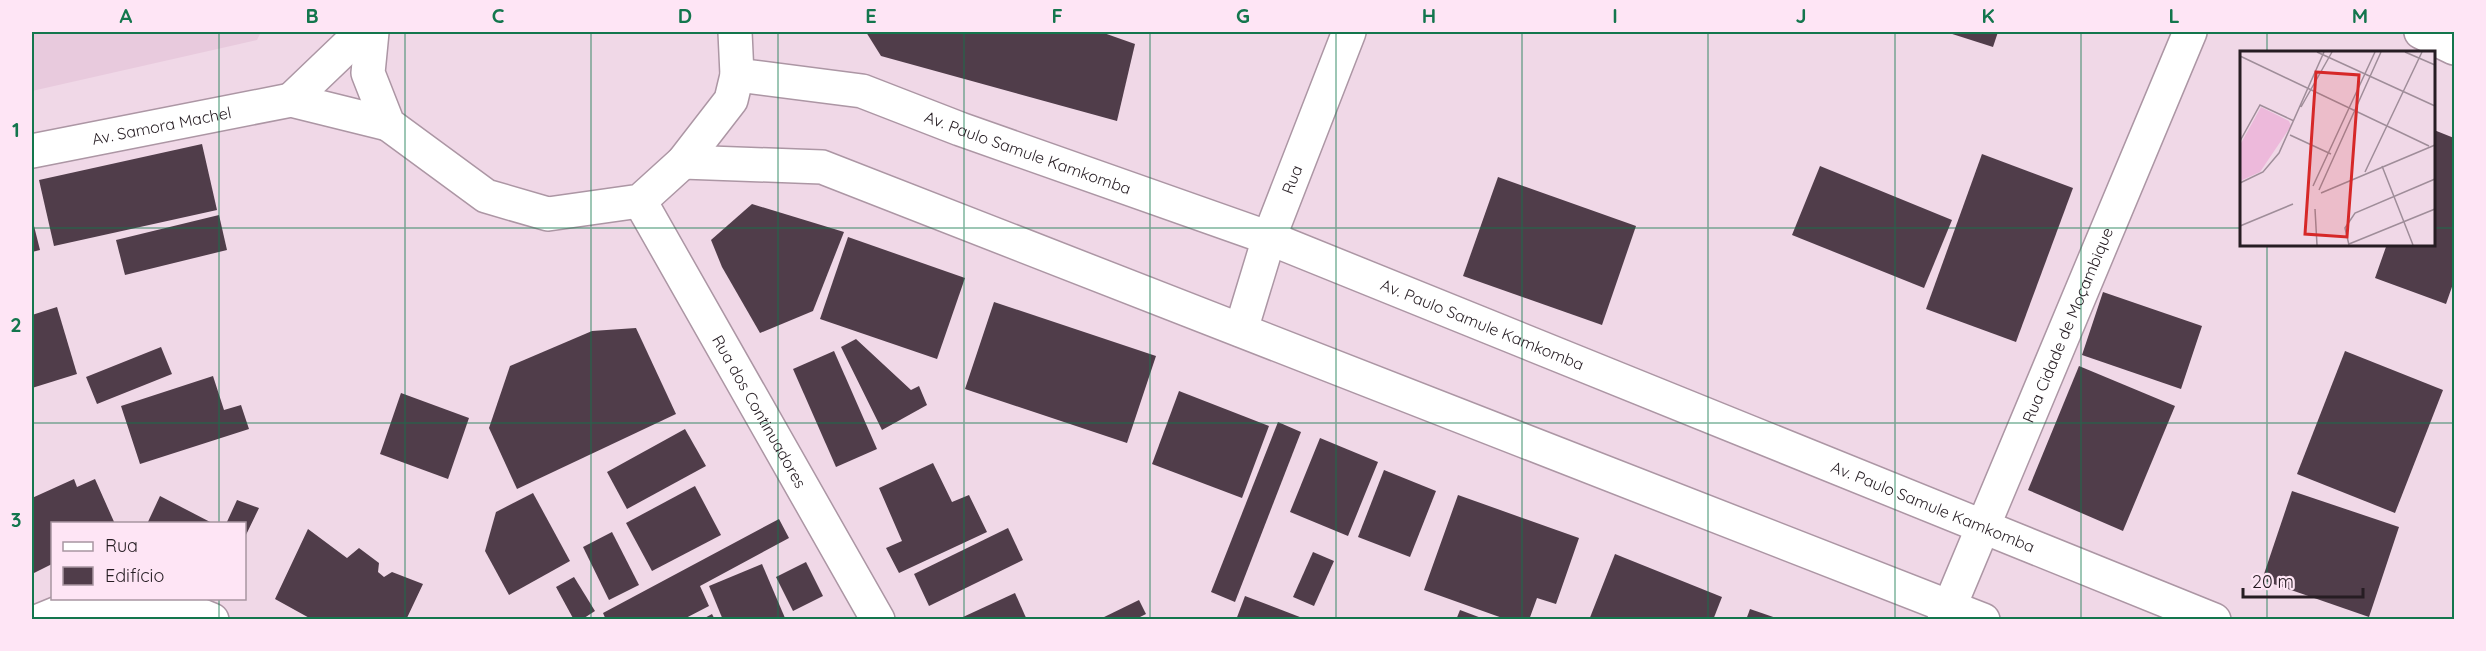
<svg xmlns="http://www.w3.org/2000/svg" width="2486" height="651" font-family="Quicksand,sans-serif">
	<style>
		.built { fill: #e8cadd }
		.building { fill: #503d4a }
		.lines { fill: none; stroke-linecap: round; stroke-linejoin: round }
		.minor-casing { stroke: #ac96a4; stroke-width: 36 }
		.tertiary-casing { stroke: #ac96a4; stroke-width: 36 }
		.secondary-casing { stroke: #ac96a4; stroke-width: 36 }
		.minor { stroke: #fff; stroke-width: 33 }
		.tertiary { stroke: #fff; stroke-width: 33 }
		.secondary { stroke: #fff; stroke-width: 33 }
		.grid { fill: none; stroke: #13764d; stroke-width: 1.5; stroke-opacity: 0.55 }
		.labels { text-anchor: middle; stroke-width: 6; stroke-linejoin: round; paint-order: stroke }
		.street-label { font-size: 16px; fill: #261d23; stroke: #fee5f5 }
		.inset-road { fill: none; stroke: #9f8d99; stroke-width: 1.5 }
		.view { fill: #d62828; fill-opacity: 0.15; stroke: #d62828; stroke-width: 3 }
		.inset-edge { fill: none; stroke: #261d23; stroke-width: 3 }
		.neatline { fill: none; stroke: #13764d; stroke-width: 2 }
		.grid-label { font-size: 20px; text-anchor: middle; font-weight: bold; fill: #13764d }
	</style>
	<rect width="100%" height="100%" fill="#f0d8e7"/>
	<polygon class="built" points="32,32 261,32 257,40 32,91"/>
	<g class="building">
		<polygon points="866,32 1101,32 1135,44 1117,121 881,56"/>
		<polygon points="1946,32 1998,32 1993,47"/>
		<polygon points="2434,130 2454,138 2454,281 2446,304 2375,278 2387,244 2434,244"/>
		<polygon points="202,144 217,210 54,246 39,180"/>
		<polygon points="1982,154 2073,188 2016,342 1926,309"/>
		<polygon points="1820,166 1952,220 1924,288 1792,235"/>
		<polygon points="1498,177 1636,226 1602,325 1463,276"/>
		<polygon points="752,204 844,232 813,311 760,333 722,267 711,240"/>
		<polygon points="219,215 227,250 125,275 116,240"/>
		<polygon points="32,218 40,250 32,252"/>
		<polygon points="848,237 965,278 937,359 820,319"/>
		<polygon points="2103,292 2202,326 2181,389 2082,355"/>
		<polygon points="994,302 1156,356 1127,443 965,389"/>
		<polygon points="57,307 77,374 32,388 32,315"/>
		<polygon points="636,328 676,414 517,489 489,428 510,366 592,331"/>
		<polygon points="856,339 911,390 919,386 927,405 882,430 841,347"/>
		<polygon points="161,347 172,374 97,404 86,377"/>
		<polygon points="834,351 877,449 836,467 793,369"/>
		<polygon points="2345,351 2443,390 2395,513 2297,474"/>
		<polygon points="2079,366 2175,406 2123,531 2028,490"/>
		<polygon points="213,376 224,410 241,405 249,429 140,464 121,406"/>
		<polygon points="1179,391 1269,426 1242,498 1152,464"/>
		<polygon points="401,393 469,418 448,479 380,454"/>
		<polygon points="1278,422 1301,432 1235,602 1211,592"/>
		<polygon points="685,429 706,466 627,509 607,472"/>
		<polygon points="1320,438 1378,462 1348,536 1290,512"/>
		<polygon points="933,463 952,502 969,495 987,532 899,573 886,548 902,541 879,488"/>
		<polygon points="1384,470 1436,491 1410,557 1358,537"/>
		<polygon points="74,479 77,487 95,479 115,524 52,524 52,564 32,574 32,498"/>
		<polygon points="695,486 721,535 652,571 626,523"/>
		<polygon points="2292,491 2399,527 2369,617 2262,580"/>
		<polygon points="533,493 570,561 509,595 485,551 496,512"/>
		<polygon points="1458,495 1579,538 1556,604 1537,598 1529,620 1508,620 1424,590"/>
		<polygon points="160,496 214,524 147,524"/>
		<polygon points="237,500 259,508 244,539 244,524 226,524"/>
		<polygon points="779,519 789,538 700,586 709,606 682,620 606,620 603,613"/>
		<polygon points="1008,528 1023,560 929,606 914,574"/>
		<polygon points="308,529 347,558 359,548 379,563 378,572 384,577 392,572 423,584 406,620 313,620 275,599"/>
		<polygon points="612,532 639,585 609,600 583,547"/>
		<polygon points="1313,552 1334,561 1314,606 1293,597"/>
		<polygon points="1615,554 1722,597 1713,620 1589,620"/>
		<polygon points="806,562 823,596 793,611 776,577"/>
		<polygon points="762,564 785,618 723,620 709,586"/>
		<polygon points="574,577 595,611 581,620 574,620 556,587"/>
		<polygon points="1015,593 1027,620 964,620 963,617"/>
		<polygon points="1245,596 1305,619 1305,620 1236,620"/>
		<polygon points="1139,600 1146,614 1134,620 1098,620"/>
		<polygon points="1750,609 1779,619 1779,620 1746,620"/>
		<polygon points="1460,610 1484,619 1484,620 1456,620"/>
		<polygon points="712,614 715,620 701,620"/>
	</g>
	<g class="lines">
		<g class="minor-casing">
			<g id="minor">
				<polyline points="2421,32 2454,48"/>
				<polyline points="291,100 362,32"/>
				<path id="s1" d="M32 151 291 100 388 124"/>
				<path id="s2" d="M1241 330 1269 238 1349 32"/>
				<polyline points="41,620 63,611 139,606 195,613 212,620"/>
				<path id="s3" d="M1944 620 2190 32"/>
			</g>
		</g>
		<g class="tertiary-casing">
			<g id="tertiary">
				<polyline points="372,32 368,73 388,124 486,196 548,214 640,201 683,162 731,100 737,75 735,32"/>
				<path id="s4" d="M640 201 878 620"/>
			</g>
		</g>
		<g class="secondary-casing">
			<g id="secondary">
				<path id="s5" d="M737 75 862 91 960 129 1269 238 2214 620"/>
				<polyline points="683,162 822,167 1983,620"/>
			</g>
		</g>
		<use href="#minor" class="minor"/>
		<use href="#tertiary" class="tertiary"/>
		<use href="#secondary" class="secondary"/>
	</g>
	<path class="grid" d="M219 32V524M405 32V620M591 32V620M778 32V620M964 32V620M1150 32V620M1336 32V620M1522 32V620M1708 32V620M1895 32V620M2081 32V620M2267 32V52M32 228H2242M2434 228H2454M2267 244V620M32 423H2454M219 598V620"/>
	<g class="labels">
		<g class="street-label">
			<text dy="6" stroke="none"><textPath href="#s1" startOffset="132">Av. Samora Machel</textPath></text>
			<text dy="6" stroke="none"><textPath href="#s5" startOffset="303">Av. Paulo Samule Kamkomba</textPath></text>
			<text dy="6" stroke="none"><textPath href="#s2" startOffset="159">Rua</textPath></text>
			<text dy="6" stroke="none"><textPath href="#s5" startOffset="789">Av. Paulo Samule Kamkomba</textPath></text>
			<text dy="6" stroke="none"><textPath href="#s3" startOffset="320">Rua Cidade de Moçambique</textPath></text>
			<text dy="6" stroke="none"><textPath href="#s4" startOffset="242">Rua dos Continuadores</textPath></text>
			<text dy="6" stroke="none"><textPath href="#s5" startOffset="1275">Av. Paulo Samule Kamkomba</textPath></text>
		</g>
	</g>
	<g transform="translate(2240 51)">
		<rect width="195" height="195" fill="#f0d8e7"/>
		<path d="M21 56 49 70 51 75 20 121 0 130V94Z" fill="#edb9db"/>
		<path class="inset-road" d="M77 1 195 55M165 1 195 14M0 5 189 95M61 56 92 1M50 84 91 103M0 90 20 54 54 70M142 115 173 194M125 121 182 1M0 132 23 121 39 102 84 1M73 135 135 1M79 139 141 1M81 142 195 94M75 158 77 194M0 175 53 153M109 193 195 158M109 194 105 177 115 162 195 128"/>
		<path class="view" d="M76 21 119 24 107 186 65 183Z"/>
		<rect width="195" height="195" class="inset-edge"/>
	</g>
	<rect width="2486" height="651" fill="none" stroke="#fee5f5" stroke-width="66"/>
	<rect x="51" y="522" width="195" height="78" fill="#fee5f5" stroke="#a895a1" stroke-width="1.5"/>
	<rect x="63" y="542" width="30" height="9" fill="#ffffff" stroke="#a895a1" stroke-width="1.5"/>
	<text x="105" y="552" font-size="18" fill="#261d23">Rua</text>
	<rect x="63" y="567" width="30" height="18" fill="#503d4a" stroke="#a895a1" stroke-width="1.5"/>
	<text x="105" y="582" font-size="18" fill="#261d23">Edifício</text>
	<path d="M2243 588v9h120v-9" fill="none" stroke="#261d23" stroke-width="3"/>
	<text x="2252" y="588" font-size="18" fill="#261d23" stroke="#fee5f5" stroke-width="4.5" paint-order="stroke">20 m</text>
	<rect x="33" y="33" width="2420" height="585" class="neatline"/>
	<g class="grid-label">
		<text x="126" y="23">A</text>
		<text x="312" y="23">B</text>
		<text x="498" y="23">C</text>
		<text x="685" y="23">D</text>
		<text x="871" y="23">E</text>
		<text x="1057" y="23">F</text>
		<text x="1243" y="23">G</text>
		<text x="1429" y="23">H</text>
		<text x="1615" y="23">I</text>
		<text x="1801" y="23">J</text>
		<text x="1988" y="23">K</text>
		<text x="2174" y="23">L</text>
		<text x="2360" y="23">M</text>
		<text x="16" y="137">1</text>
		<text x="16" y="332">2</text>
		<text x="16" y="527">3</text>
	</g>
</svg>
